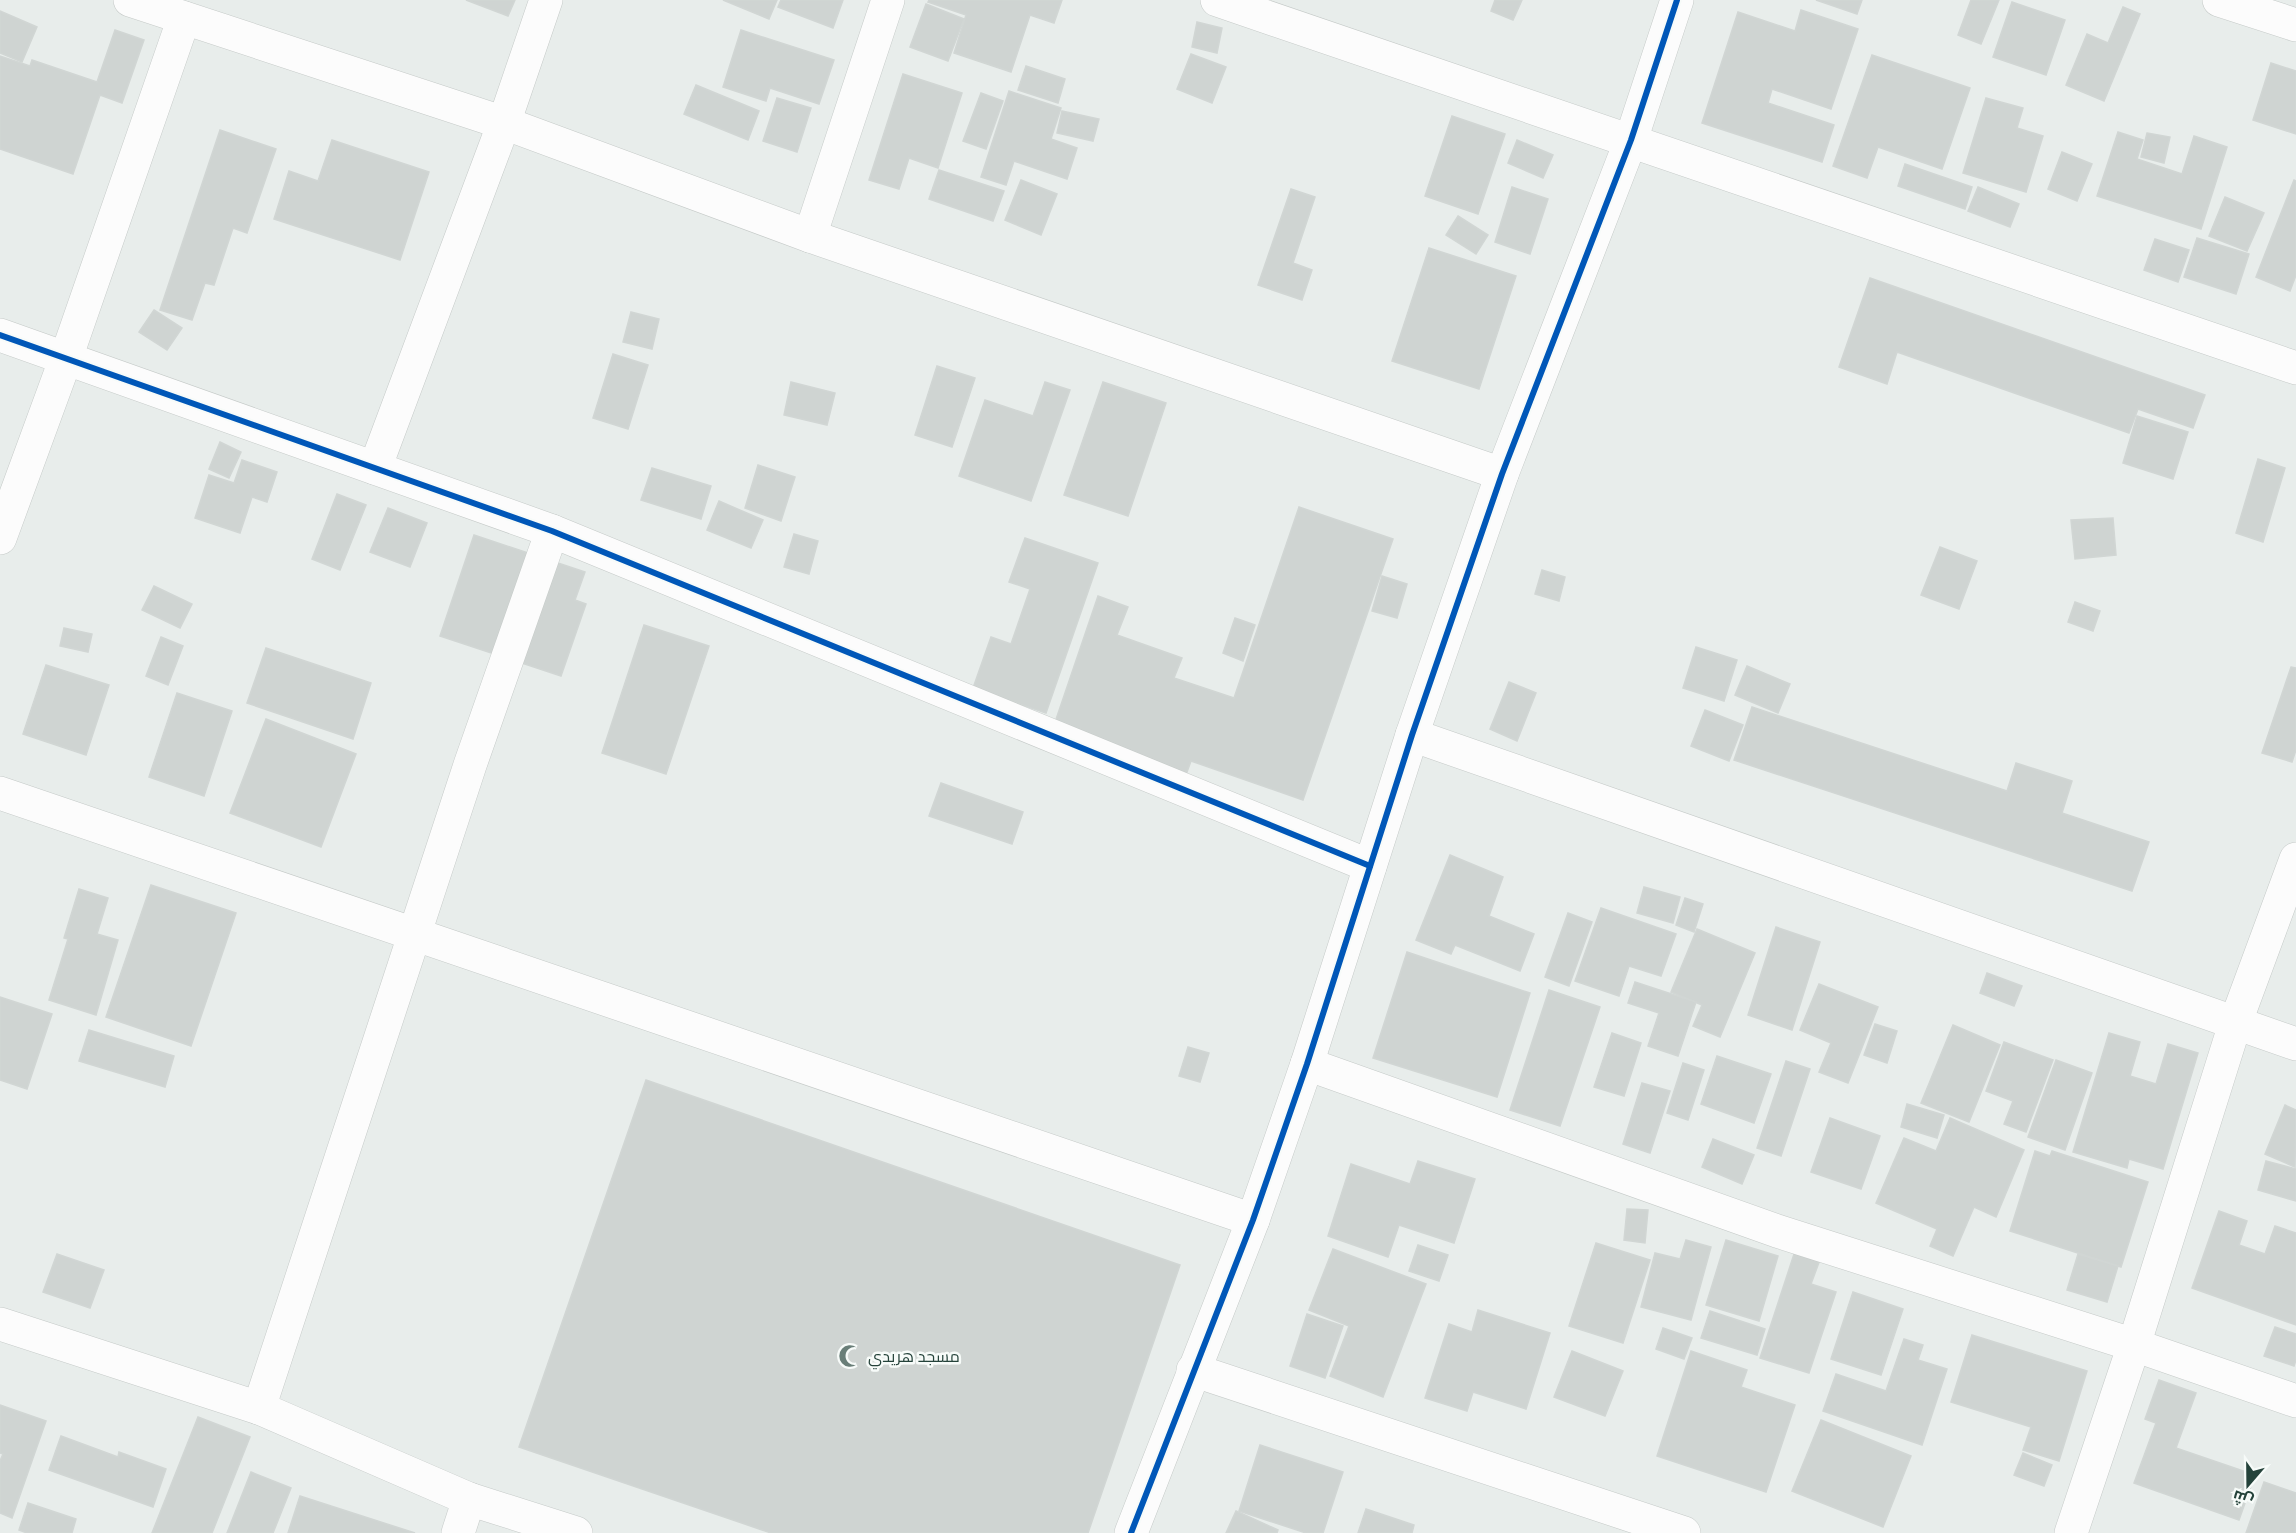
<svg xmlns="http://www.w3.org/2000/svg" width="2296" height="1533" font-family="'Roboto Condensed',Cairo,sans-serif">
	<style>
		.building { fill: #cfd4d2; stroke: #d1d6d4; stroke-width: 1.5 }
		.lines { fill: none; stroke-linecap: round; stroke-linejoin: round }
		.minor-casing { stroke: #c5cac8; stroke-width: 34 }
		.minor { stroke: #fcfcfc; stroke-width: 33 }
		.cycleway-casing { stroke: #f7fbf9; stroke-width: 10 }
		.cycleway { stroke: #0057b8; stroke-width: 6 }
		.labels { text-anchor: middle; stroke-width: 5; stroke-linejoin: round; paint-order: stroke }
		.poi-label { font-size: 16px; fill: #24423a; stroke: #f7fbf9; text-anchor: start }
	</style>
	<rect width="100%" height="100%" fill="#e8edeb"/>
	<g class="building">
		<polygon points="466,0 515,0 508,16"/>
		<polygon points="723,0 777,0 769,19"/>
		<polygon points="781,0 843,0 833,28 778,7"/>
		<polygon points="929,0 1062,0 1054,23 1030,15 1011,72 954,53 966,15 928,2"/>
		<polygon points="1495,0 1522,0 1513,20 1491,11"/>
		<polygon points="1816,0 1862,0 1857,14"/>
		<polygon points="1971,0 1999,0 1981,44 1958,35"/>
		<polygon points="2012,2 2065,20 2046,75 1993,57"/>
		<polygon points="926,4 964,19 948,61 910,47"/>
		<polygon points="2123,7 2140,14 2104,101 2066,85 2087,34 2108,43"/>
		<polygon points="1801,10 1858,29 1831,109 1772,89 1768,103 1834,125 1822,162 1702,123 1738,12 1795,31"/>
		<polygon points="0,11 37,27 22,62 0,53"/>
		<polygon points="1197,22 1222,28 1217,53 1192,47"/>
		<polygon points="115,30 144,40 122,103 100,95 73,174 0,149 0,56 30,66 32,60 97,82"/>
		<polygon points="741,30 834,60 819,104 770,88 766,101 723,87"/>
		<polygon points="1191,54 1226,67 1212,103 1177,89"/>
		<polygon points="1872,55 1970,88 1942,169 1878,147 1867,178 1833,166"/>
		<polygon points="2271,63 2296,71 2296,134 2253,120"/>
		<polygon points="1026,66 1065,79 1058,103 1018,90"/>
		<polygon points="903,74 962,93 938,168 909,158 899,189 869,180"/>
		<polygon points="696,85 759,111 748,140 684,114"/>
		<polygon points="1009,91 1061,108 1051,139 1077,148 1067,179 1014,161 1006,185 981,177"/>
		<polygon points="981,93 1003,101 986,149 963,141"/>
		<polygon points="777,98 811,108 797,152 763,141"/>
		<polygon points="1986,98 2023,108 2017,128 2043,136 2026,192 1963,173"/>
		<polygon points="1062,111 1099,119 1093,141 1057,133"/>
		<polygon points="1452,116 1505,134 1478,214 1425,196"/>
		<polygon points="220,130 276,149 247,233 233,228 214,285 205,283 192,320 160,310"/>
		<polygon points="2118,132 2143,140 2137,159 2182,174 2194,136 2227,147 2201,229 2097,196"/>
		<polygon points="2147,133 2170,137 2164,163 2141,157"/>
		<polygon points="332,140 429,172 400,260 274,219 289,171 318,181"/>
		<polygon points="1517,140 1553,155 1543,178 1508,163"/>
		<polygon points="2062,152 2092,164 2077,201 2048,189"/>
		<polygon points="1905,164 1972,187 1965,209 1898,186"/>
		<polygon points="939,170 1004,191 993,221 929,199"/>
		<polygon points="1021,180 1057,194 1041,235 1005,220"/>
		<polygon points="2294,180 2296,181 2296,275 2290,291 2256,277"/>
		<polygon points="1512,187 1548,199 1530,254 1495,242"/>
		<polygon points="1978,187 2019,204 2010,227 1968,211"/>
		<polygon points="1291,189 1315,197 1293,263 1312,270 1302,300 1258,285"/>
		<polygon points="2225,197 2264,213 2247,251 2209,236"/>
		<polygon points="1458,216 1488,235 1476,254 1446,235"/>
		<polygon points="2197,238 2249,254 2236,294 2184,277"/>
		<polygon points="2155,239 2189,250 2178,282 2144,270"/>
		<polygon points="1429,248 1516,276 1479,389 1392,361"/>
		<polygon points="1870,278 2205,395 2193,428 2138,409 2129,433 1897,352 1887,384 1839,367"/>
		<polygon points="154,310 182,328 167,350 139,332"/>
		<polygon points="631,312 659,319 652,349 623,342"/>
		<polygon points="613,354 648,365 628,429 593,418"/>
		<polygon points="937,366 975,378 952,447 915,435"/>
		<polygon points="791,382 835,393 827,425 784,415"/>
		<polygon points="1045,382 1070,390 1031,501 959,476 985,400 1033,416"/>
		<polygon points="1103,382 1166,403 1128,516 1064,495"/>
		<polygon points="2137,416 2188,432 2173,479 2123,463"/>
		<polygon points="220,442 241,452 229,478 209,469"/>
		<polygon points="2258,459 2285,468 2263,542 2236,533"/>
		<polygon points="242,460 277,472 267,502 252,497 240,533 195,518 209,475 234,483"/>
		<polygon points="758,465 795,477 781,521 745,508"/>
		<polygon points="652,468 711,486 701,519 641,500"/>
		<polygon points="337,494 366,505 340,570 312,559"/>
		<polygon points="719,501 763,520 751,548 707,530"/>
		<polygon points="1299,507 1393,539 1303,800 1191,761 1183,783 1050,737 1098,596 1128,607 1117,635 1182,658 1174,678 1234,698"/>
		<polygon points="388,508 427,523 410,567 370,552"/>
		<polygon points="2113,518 2116,555 2075,559 2071,520"/>
		<polygon points="794,534 818,541 809,574 784,567"/>
		<polygon points="474,535 585,572 575,600 586,604 561,676 440,636"/>
		<polygon points="1025,538 1098,563 1046,713 973,688 991,637 1011,644 1030,589 1009,582"/>
		<polygon points="1940,547 1977,561 1959,609 1921,595"/>
		<polygon points="1542,570 1565,577 1559,601 1535,594"/>
		<polygon points="1382,576 1407,584 1397,618 1372,611"/>
		<polygon points="154,586 192,604 180,628 142,610"/>
		<polygon points="2075,602 2100,611 2093,631 2068,622"/>
		<polygon points="1235,618 1255,625 1243,661 1223,653"/>
		<polygon points="644,625 709,646 666,774 602,753"/>
		<polygon points="64,628 92,634 88,652 60,646"/>
		<polygon points="161,637 183,646 168,685 146,676"/>
		<polygon points="1696,647 1737,660 1724,701 1683,688"/>
		<polygon points="266,648 371,683 353,739 247,703"/>
		<polygon points="46,665 109,685 86,755 23,734"/>
		<polygon points="1747,666 1790,684 1778,713 1735,695"/>
		<polygon points="2291,667 2296,668 2296,750 2292,762 2262,753"/>
		<polygon points="1509,682 1536,693 1517,741 1490,729"/>
		<polygon points="177,693 232,711 204,796 149,777"/>
		<polygon points="1752,707 2007,791 2016,763 2072,781 2062,813 2149,842 2132,891 1734,760"/>
		<polygon points="1705,710 1743,725 1729,761 1691,746"/>
		<polygon points="266,719 356,754 321,847 230,813"/>
		<polygon points="941,783 1023,812 1012,844 929,816"/>
		<polygon points="1450,855 1503,877 1489,916 1534,934 1520,971 1455,945 1451,954 1416,940"/>
		<polygon points="151,885 236,913 191,1046 106,1017"/>
		<polygon points="1644,887 1680,897 1673,923 1637,913"/>
		<polygon points="79,889 108,898 97,934 118,940 96,1015 49,1000 68,939 64,938"/>
		<polygon points="1685,898 1703,904 1694,932 1676,925"/>
		<polygon points="1601,908 1676,934 1661,976 1629,966 1619,996 1575,981"/>
		<polygon points="1568,913 1592,922 1569,986 1545,977"/>
		<polygon points="1776,927 1820,942 1792,1030 1748,1015"/>
		<polygon points="1697,929 1755,953 1720,1037 1693,1026 1702,1005 1671,992"/>
		<polygon points="1407,952 1530,993 1497,1097 1373,1058"/>
		<polygon points="1987,973 2022,986 2014,1006 1980,993"/>
		<polygon points="1635,982 1696,1002 1678,1056 1648,1046 1659,1013 1628,1003"/>
		<polygon points="1819,984 1878,1007 1848,1083 1819,1072 1831,1043 1800,1030"/>
		<polygon points="1549,990 1600,1007 1560,1126 1510,1110"/>
		<polygon points="0,997 52,1014 27,1089 0,1080"/>
		<polygon points="1875,1024 1897,1031 1887,1063 1864,1055"/>
		<polygon points="1953,1025 2000,1045 1969,1122 1921,1103"/>
		<polygon points="89,1030 174,1056 165,1087 79,1061"/>
		<polygon points="1612,1033 1641,1043 1624,1096 1594,1087"/>
		<polygon points="2109,1033 2140,1042 2130,1076 2156,1084 2168,1044 2198,1053 2163,1169 2129,1159 2127,1168 2073,1152"/>
		<polygon points="2004,1042 2053,1060 2026,1132 2004,1124 2013,1101 1986,1091"/>
		<polygon points="1188,1047 1209,1053 1200,1082 1179,1076"/>
		<polygon points="1717,1056 1771,1074 1754,1123 1701,1104"/>
		<polygon points="2056,1060 2092,1073 2065,1150 2028,1137"/>
		<polygon points="1786,1061 1810,1069 1781,1156 1757,1148"/>
		<polygon points="1683,1063 1704,1070 1688,1120 1667,1113"/>
		<polygon points="646,1080 1180,1265 1088,1533 771,1533 519,1447"/>
		<polygon points="1642,1083 1670,1091 1650,1153 1623,1144"/>
		<polygon points="1907,1104 1944,1115 1937,1138 1901,1127"/>
		<polygon points="2285,1105 2296,1110 2295,1167 2265,1154"/>
		<polygon points="1830,1118 1880,1136 1861,1189 1811,1172"/>
		<polygon points="1950,1118 2024,1150 1996,1217 1974,1207 1953,1256 1930,1246 1937,1229 1876,1203 1904,1138 1936,1151"/>
		<polygon points="1713,1139 1754,1155 1742,1184 1702,1167"/>
		<polygon points="2035,1151 2050,1156 2052,1151 2148,1182 2121,1267 2010,1231"/>
		<polygon points="1418,1161 1475,1179 1454,1243 1399,1225 1388,1257 1328,1236 1351,1164 1410,1184"/>
		<polygon points="2266,1161 2296,1169 2296,1201 2258,1190"/>
		<polygon points="1627,1209 1648,1210 1645,1243 1624,1240"/>
		<polygon points="2219,1211 2247,1221 2239,1245 2265,1254 2275,1226 2296,1233 2296,1325 2192,1288"/>
		<polygon points="1686,1240 1711,1247 1691,1320 1641,1307 1655,1253 1680,1259"/>
		<polygon points="1726,1240 1778,1256 1759,1321 1706,1305"/>
		<polygon points="1596,1243 1650,1260 1623,1343 1569,1326"/>
		<polygon points="1418,1245 1448,1255 1439,1281 1409,1271"/>
		<polygon points="1796,1248 1821,1257 1811,1284 1836,1292 1809,1373 1760,1358"/>
		<polygon points="1333,1249 1426,1284 1383,1397 1330,1376 1349,1326 1309,1310"/>
		<polygon points="57,1254 104,1270 90,1308 43,1292"/>
		<polygon points="2078,1254 2118,1266 2107,1302 2067,1290"/>
		<polygon points="1853,1292 1903,1309 1881,1375 1831,1359"/>
		<polygon points="1478,1310 1550,1333 1526,1409 1473,1392 1467,1411 1425,1398 1449,1324 1472,1332"/>
		<polygon points="1710,1311 1765,1329 1757,1355 1701,1338"/>
		<polygon points="1307,1314 1343,1326 1325,1378 1290,1366"/>
		<polygon points="2275,1327 2296,1334 2296,1360 2294,1366 2264,1356"/>
		<polygon points="1663,1328 1692,1338 1684,1359 1656,1349"/>
		<polygon points="1972,1335 2087,1371 2059,1461 2023,1450 2031,1427 1951,1402"/>
		<polygon points="1904,1339 1923,1345 1918,1360 1947,1369 1922,1445 1823,1411 1836,1374 1886,1391"/>
		<polygon points="1572,1351 1623,1371 1605,1416 1554,1397"/>
		<polygon points="1691,1351 1747,1370 1741,1387 1795,1405 1766,1492 1657,1456"/>
		<polygon points="2159,1380 2196,1393 2176,1448 2255,1475 2239,1520 2134,1483 2156,1423 2145,1419"/>
		<polygon points="0,1405 46,1421 12,1518 0,1513 0,1461 3,1454 0,1453"/>
		<polygon points="198,1417 250,1437 212,1533 152,1533"/>
		<polygon points="1821,1420 1911,1456 1883,1527 1792,1491"/>
		<polygon points="61,1436 118,1457 119,1452 166,1469 153,1507 49,1470"/>
		<polygon points="1260,1445 1343,1472 1323,1533 1306,1533 1239,1511"/>
		<polygon points="2023,1453 2052,1465 2044,1486 2014,1475"/>
		<polygon points="251,1472 291,1488 273,1533 227,1533"/>
		<polygon points="2264,1482 2296,1493 2296,1533 2246,1533"/>
		<polygon points="300,1496 415,1533 288,1533"/>
		<polygon points="28,1503 76,1519 72,1533 27,1533 19,1530"/>
		<polygon points="1366,1509 1414,1525 1412,1533 1358,1533"/>
		<polygon points="1236,1511 1278,1530 1277,1533 1226,1533"/>
	</g>
	<g class="lines">
		<g class="minor-casing">
			<g id="minor">
				<polyline points="130,0 504,123 810,236 1502,474"/>
				<polyline points="1217,0 2296,368"/>
				<polyline points="2219,0 2296,25"/>
				<polyline points="810,236 888,0"/>
				<polyline points="0,335 552,531 1370,866"/>
				<polyline points="375,468 504,123 546,0"/>
				<polyline points="0,538 66,358 184,18"/>
				<polyline points="1412,735 2296,1044"/>
				<polyline points="0,793 1253,1220"/>
				<polyline points="1307,1064 1777,1231 2134,1345 2296,1401"/>
				<polyline points="0,1324 259,1408 469,1499 576,1533"/>
				<polyline points="1193,1370 1684,1533"/>
				<polyline points="259,1408 470,765 552,531"/>
				<polyline points="458,1533 469,1499"/>
				<polyline points="1131,1533 1253,1220 1307,1064 1412,735 1502,474 1631,140 1677,0"/>
				<polyline points="2071,1533 2134,1345 2235,1024 2296,859"/>
			</g>
		</g>
		<use href="#minor" class="minor"/>
		<g class="cycleway-casing">
			<g id="cycleway">
				<polyline points="0,335 552,531 1370,866"/>
				<polyline points="1131,1533 1253,1220 1307,1064 1412,735 1502,474 1631,140 1677,0"/>
			</g>
		</g>
		<use href="#cycleway" class="cycleway"/>
	</g>
	<defs>
		<g id="mosque-bare" transform="scale(1.8)"><path d="M3.5-4.9A6 6 0 1 0 3.5 4.9A5 5 0 1 1 3.5-4.9Z" fill="#697e78" stroke="#f7fbf9" stroke-width="2.5" paint-order="stroke"/></g>
	</defs>
	<g fill-rule="evenodd">
		<use href="#mosque-bare" x="850" y="1356"/>
	</g>
	<g class="labels">
		<g class="poi-label">
			<text x="868" y="1362">مسجد هريدي</text>
		</g>
	</g>
	<g transform="translate(2248 1485) rotate(200)" stroke="#f7fbf9" stroke-width="4.5" paint-order="stroke">
	<path d="M0-4.5L10 22L0 15L-10 22Z" fill="#24423a"/>
	<text y="-9" font-size="16" font-weight="bold" text-anchor="middle" fill="#24423a">ش</text>
	</g>
</svg>
